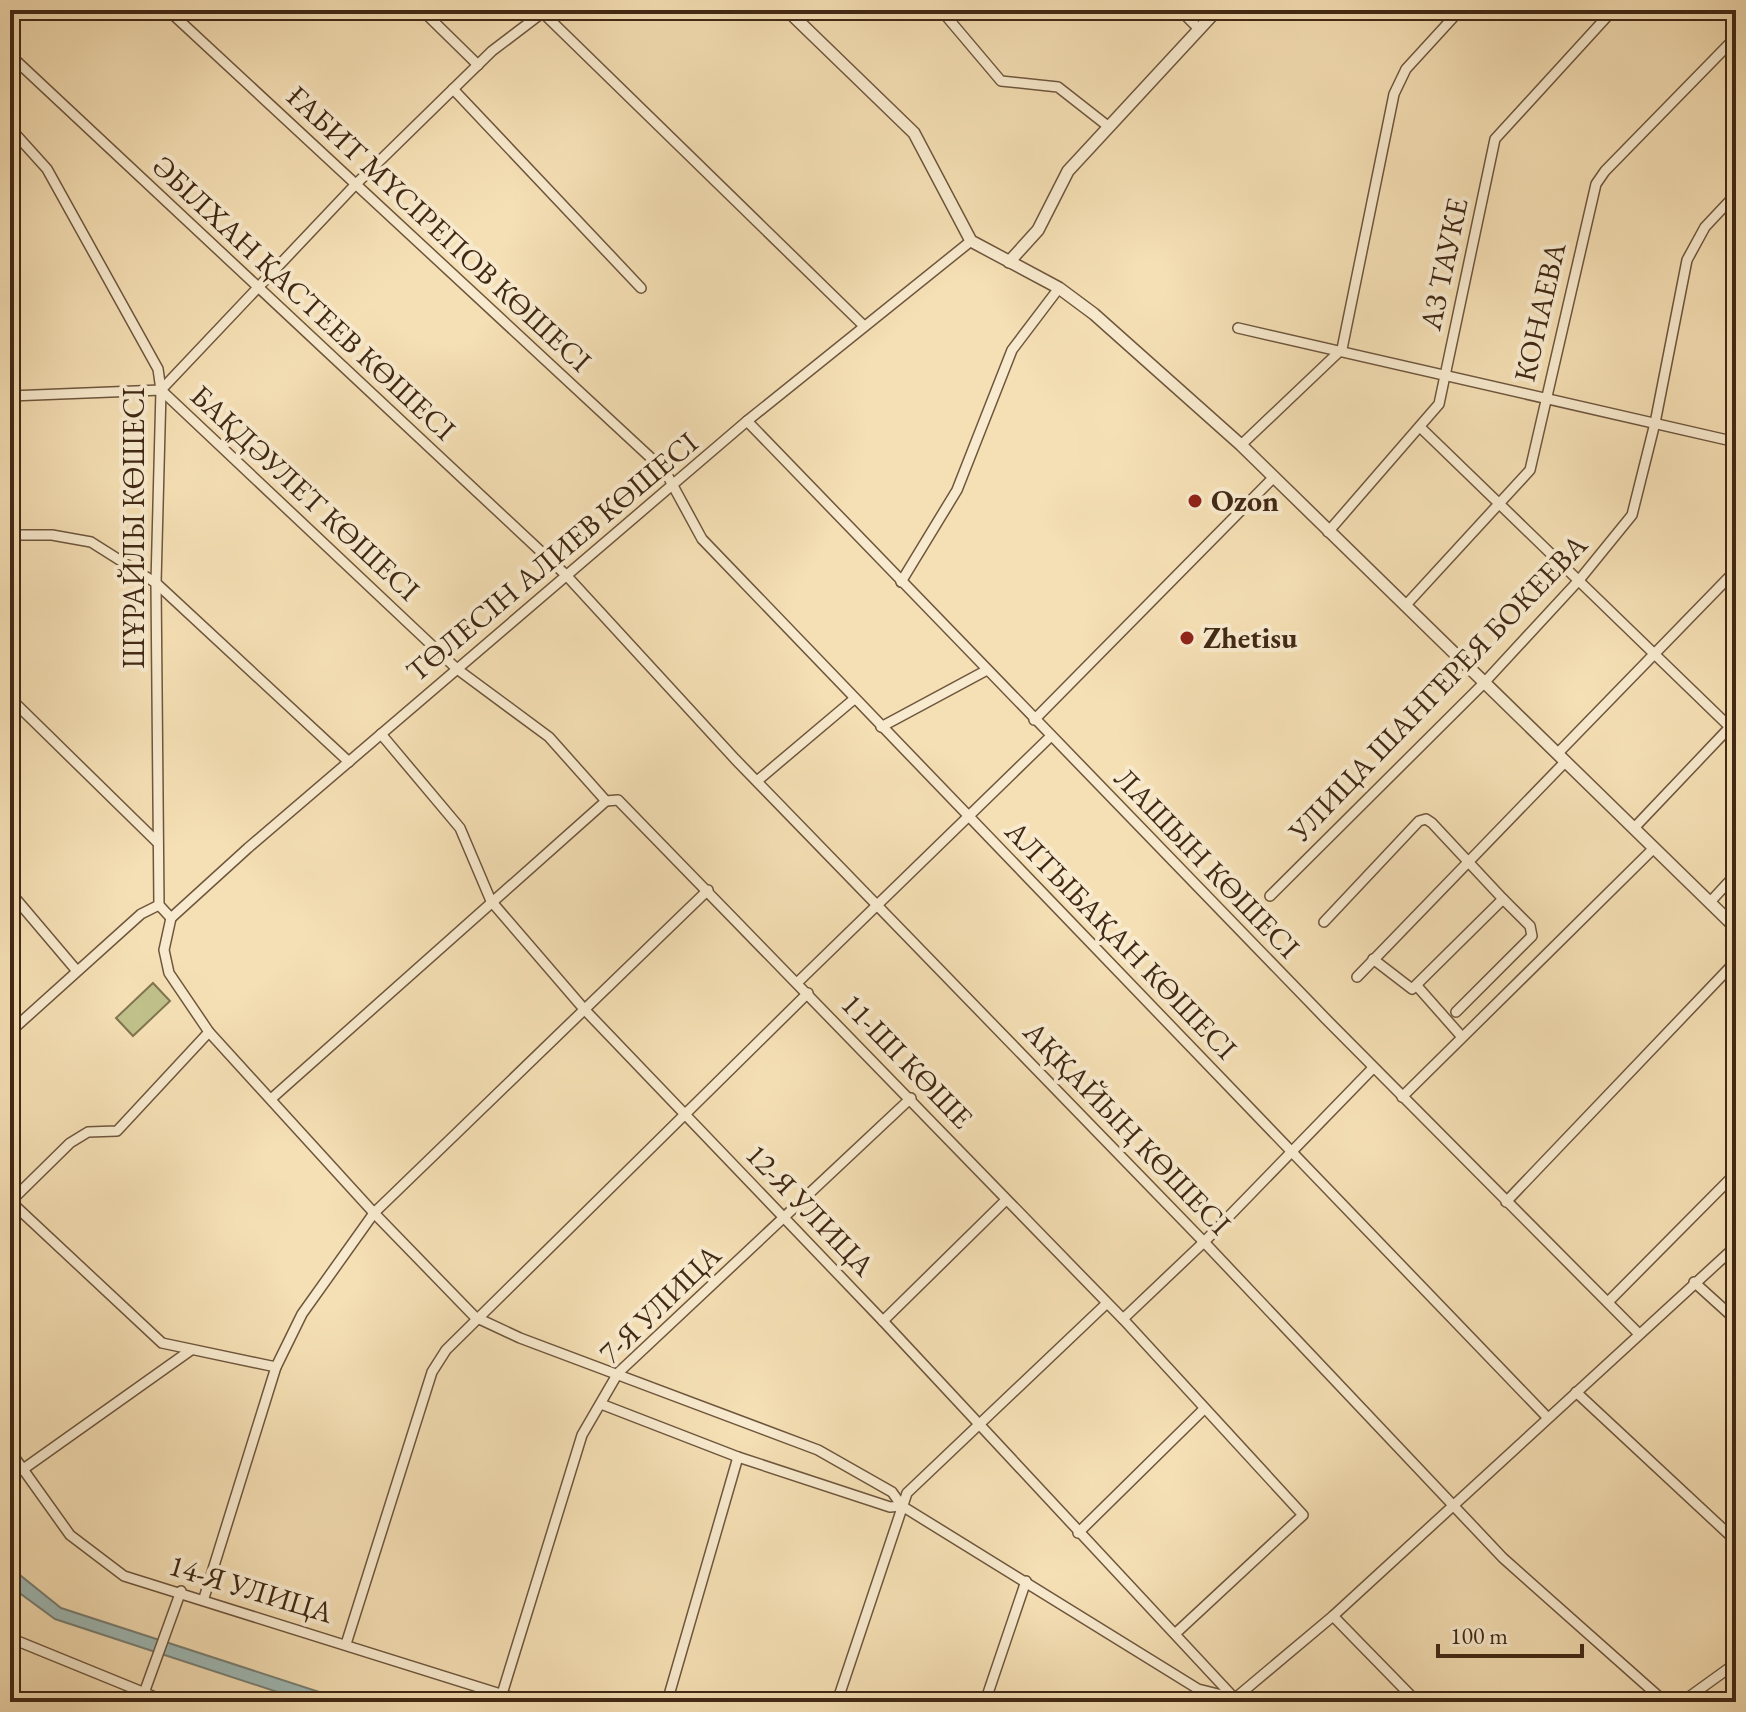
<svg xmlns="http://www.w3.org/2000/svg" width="1746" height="1712" font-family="'EB Garamond',serif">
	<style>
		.green { fill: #c0c18a; stroke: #807550; stroke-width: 2 }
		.water { fill: #9fbab6; stroke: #798076; stroke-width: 2 }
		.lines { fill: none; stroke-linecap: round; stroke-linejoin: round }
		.minor-casing { stroke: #6e563d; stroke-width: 12 }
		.tertiary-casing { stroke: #6e563d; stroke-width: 14 }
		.minor { stroke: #f8eace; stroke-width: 9 }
		.tertiary { stroke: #f8eace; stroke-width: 11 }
		.poi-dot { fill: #8f2418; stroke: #f8eace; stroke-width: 3 }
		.labels { text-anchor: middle; stroke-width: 8; stroke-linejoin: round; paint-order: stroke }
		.street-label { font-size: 30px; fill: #412915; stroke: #f8eace }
		.poi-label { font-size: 30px; font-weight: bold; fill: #412915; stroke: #f8eace; text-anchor: start }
	</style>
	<rect width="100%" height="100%" fill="#f5dfb4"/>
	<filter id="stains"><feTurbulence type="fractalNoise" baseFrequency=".0025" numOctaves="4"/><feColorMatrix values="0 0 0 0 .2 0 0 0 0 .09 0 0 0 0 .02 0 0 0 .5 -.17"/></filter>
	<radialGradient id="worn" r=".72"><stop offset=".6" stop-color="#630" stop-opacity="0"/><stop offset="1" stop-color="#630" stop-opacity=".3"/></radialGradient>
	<polygon class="green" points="153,983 170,1001 133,1036 116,1018"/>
	<polygon class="water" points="10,1567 61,1608 350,1702 308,1702 55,1619 10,1586"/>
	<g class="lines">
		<g class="minor-casing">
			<g id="minor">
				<polyline points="168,10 665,471 702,539 1547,1417"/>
				<polyline points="422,10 478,65"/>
				<polyline points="941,10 1001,81 1058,87 1109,127"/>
				<polyline points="1180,10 1199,29"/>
				<polyline points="543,13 863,325"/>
				<polyline points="10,55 566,575 735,759 1204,1242 1503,1558 1665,1702"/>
				<polyline points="453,89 641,288"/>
				<polyline points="10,128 47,169 158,369 161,390 156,583 159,905 171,918"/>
				<polyline points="1238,328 1736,442"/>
				<polyline points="161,390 355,185 492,51 546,10"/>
				<polyline points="10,396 161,390 457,669 549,737 606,801 618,800 1123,1319 1303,1515 1176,1633"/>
				<polyline points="747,421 1325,1018 1639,1334"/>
				<polyline points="1421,428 1736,733"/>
				<polyline points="1241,445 1342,349 1394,94 1406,69 1460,10"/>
				<polyline points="1328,532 1439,404 1495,139 1613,10"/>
				<polyline points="10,535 52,535 91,542 156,583 349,762"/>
				<polyline points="901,582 957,490 1012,350 1059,288"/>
				<polyline points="1405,606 1530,470 1596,184 1605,171 1736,37"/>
				<polyline points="10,698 158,843"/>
				<polyline points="1034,720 1272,479"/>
				<polyline points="881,727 987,670"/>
				<polyline points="381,734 460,828 491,901 584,1009 883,1321 1238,1702"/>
				<polyline points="1558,753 1736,570"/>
				<polyline points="757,781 853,700"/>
				<polyline points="1635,827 1730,727"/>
				<polyline points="10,892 77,971"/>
				<polyline points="1270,896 1483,684 1580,579 1632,515 1655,423 1687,260 1705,227 1736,194"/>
				<polyline points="1711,901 1736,874"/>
				<polyline points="171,918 248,848 747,421 971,241"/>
				<polyline points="171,918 164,950 169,973 209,1032 374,1213 475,1317 520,1338 818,1450 892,1492 902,1506"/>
				<polyline points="1324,922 1419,821 1426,819 1432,823 1503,899 1412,989 1373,959"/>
				<polyline points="1357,977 1566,761"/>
				<polyline points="798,982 1050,737"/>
				<polyline points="1417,986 1462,1037"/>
				<polyline points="1456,1012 1532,936 1530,926 1503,899"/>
				<polyline points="10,1032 141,914 159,905"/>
				<polyline points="1402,1097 1654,848"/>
				<polyline points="271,1099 606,801"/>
				<polyline points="10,1201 162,1343 276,1367"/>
				<polyline points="10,1202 70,1143 88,1132 117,1131 209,1032"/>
				<polyline points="1506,1202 1736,961"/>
				<polyline points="1694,1282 1736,1320"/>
				<polyline points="1608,1302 1736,1173"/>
				<polyline points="1123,1319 1204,1242 1373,1068"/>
				<polyline points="883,1321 1006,1200"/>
				<polyline points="1576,1392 1736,1541"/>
				<polyline points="601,1404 738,1457 890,1507 902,1506 1198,1689 1234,1698"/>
				<polyline points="10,1451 70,1535 124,1576 526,1702"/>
				<polyline points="22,1470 191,1350"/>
				<polyline points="1078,1533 1204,1409"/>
				<polyline points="204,1598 276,1367 302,1314 374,1213 708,890"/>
				<polyline points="1333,1616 1417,1702"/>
				<polyline points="10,1638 167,1702"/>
				<polyline points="346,1644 432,1372 446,1350 808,993"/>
				<polyline points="144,1693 181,1591"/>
				<polyline points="502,1694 582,1435 618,1373 911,1098"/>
				<polyline points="1233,1700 1333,1616 1736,1246"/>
				<polyline points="667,1702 738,1457"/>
				<polyline points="837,1702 907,1493 1106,1304"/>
				<polyline points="985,1702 1026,1581"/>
				<polyline points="1682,1702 1736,1663"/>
			</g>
		</g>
		<g class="tertiary-casing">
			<g id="tertiary">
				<polyline points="787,10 914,133 971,241 1059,288 1094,314 1241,445 1736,928"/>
				<polyline points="1009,262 1038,230 1068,171 1217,10"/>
			</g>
		</g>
		<use href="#minor" class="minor"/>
		<use href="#tertiary" class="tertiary"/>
	</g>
	<g class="poi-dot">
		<circle cx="1195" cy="501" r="8"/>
		<circle cx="1187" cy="638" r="8"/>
	</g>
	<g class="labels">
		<g class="street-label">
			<text transform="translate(439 229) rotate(43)" y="10">ҒАБИТ МҮСІРЕПОВ КӨШЕСI</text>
			<text transform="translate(1444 264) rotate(-78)" y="10">АЗ ТАУКЕ</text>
			<text transform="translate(304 298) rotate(43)" y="10">ӘБІЛХАН ҚАСТЕЕВ КӨШЕСI</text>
			<text transform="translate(1540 312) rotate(-77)" y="10">КОНАЕВА</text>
			<text transform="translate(305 493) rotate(43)" y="10">БАҚДӘУЛЕТ КӨШЕСI</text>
			<text transform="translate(134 528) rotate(-90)" y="10">ШҰРАЙЛЫ КӨШЕСІ</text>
			<text transform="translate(552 557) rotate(-40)" y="10">ТӨЛЕСІН АЛИЕВ КӨШЕСІ</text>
			<text transform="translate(1438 688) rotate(-46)" y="10">УЛИЦА ШАНГЕРЕЯ БОКЕЕВА</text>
			<text transform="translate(1207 863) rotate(46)" y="10">ЛАШЫН КӨШЕСІ</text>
			<text transform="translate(1121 940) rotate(46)" y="10">АЛТЫБАҚАН КӨШЕСІ</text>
			<text transform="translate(907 1061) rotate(46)" y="10">11-ШІ КӨШЕ</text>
			<text transform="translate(1127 1128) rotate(46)" y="10">АҚҚАЙЫҢ КӨШЕСІ</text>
			<text transform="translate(810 1210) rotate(46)" y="10">12-Я УЛИЦА</text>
			<text transform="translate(660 1304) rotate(-44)" y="10">7-Я УЛИЦА</text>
			<text transform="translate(251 1589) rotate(17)" y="10">14-Я УЛИЦА</text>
		</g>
		<g class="poi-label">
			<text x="1211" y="511">Ozon</text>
			<text x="1203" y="648">Zhetisu</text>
		</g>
	</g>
	<rect width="1746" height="1712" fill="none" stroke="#f5dfb4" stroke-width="40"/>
	<rect x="12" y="12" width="1722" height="1688" fill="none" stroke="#412915" stroke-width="4"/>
	<rect x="20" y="20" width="1706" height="1672" fill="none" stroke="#412915" stroke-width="2"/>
	<path d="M1438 1644v12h144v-12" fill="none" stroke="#412915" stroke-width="4"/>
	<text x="1450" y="1644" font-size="24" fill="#412915" stroke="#f8eace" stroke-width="6" paint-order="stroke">100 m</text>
	<rect width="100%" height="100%" filter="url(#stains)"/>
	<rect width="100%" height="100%" fill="url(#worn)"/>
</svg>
